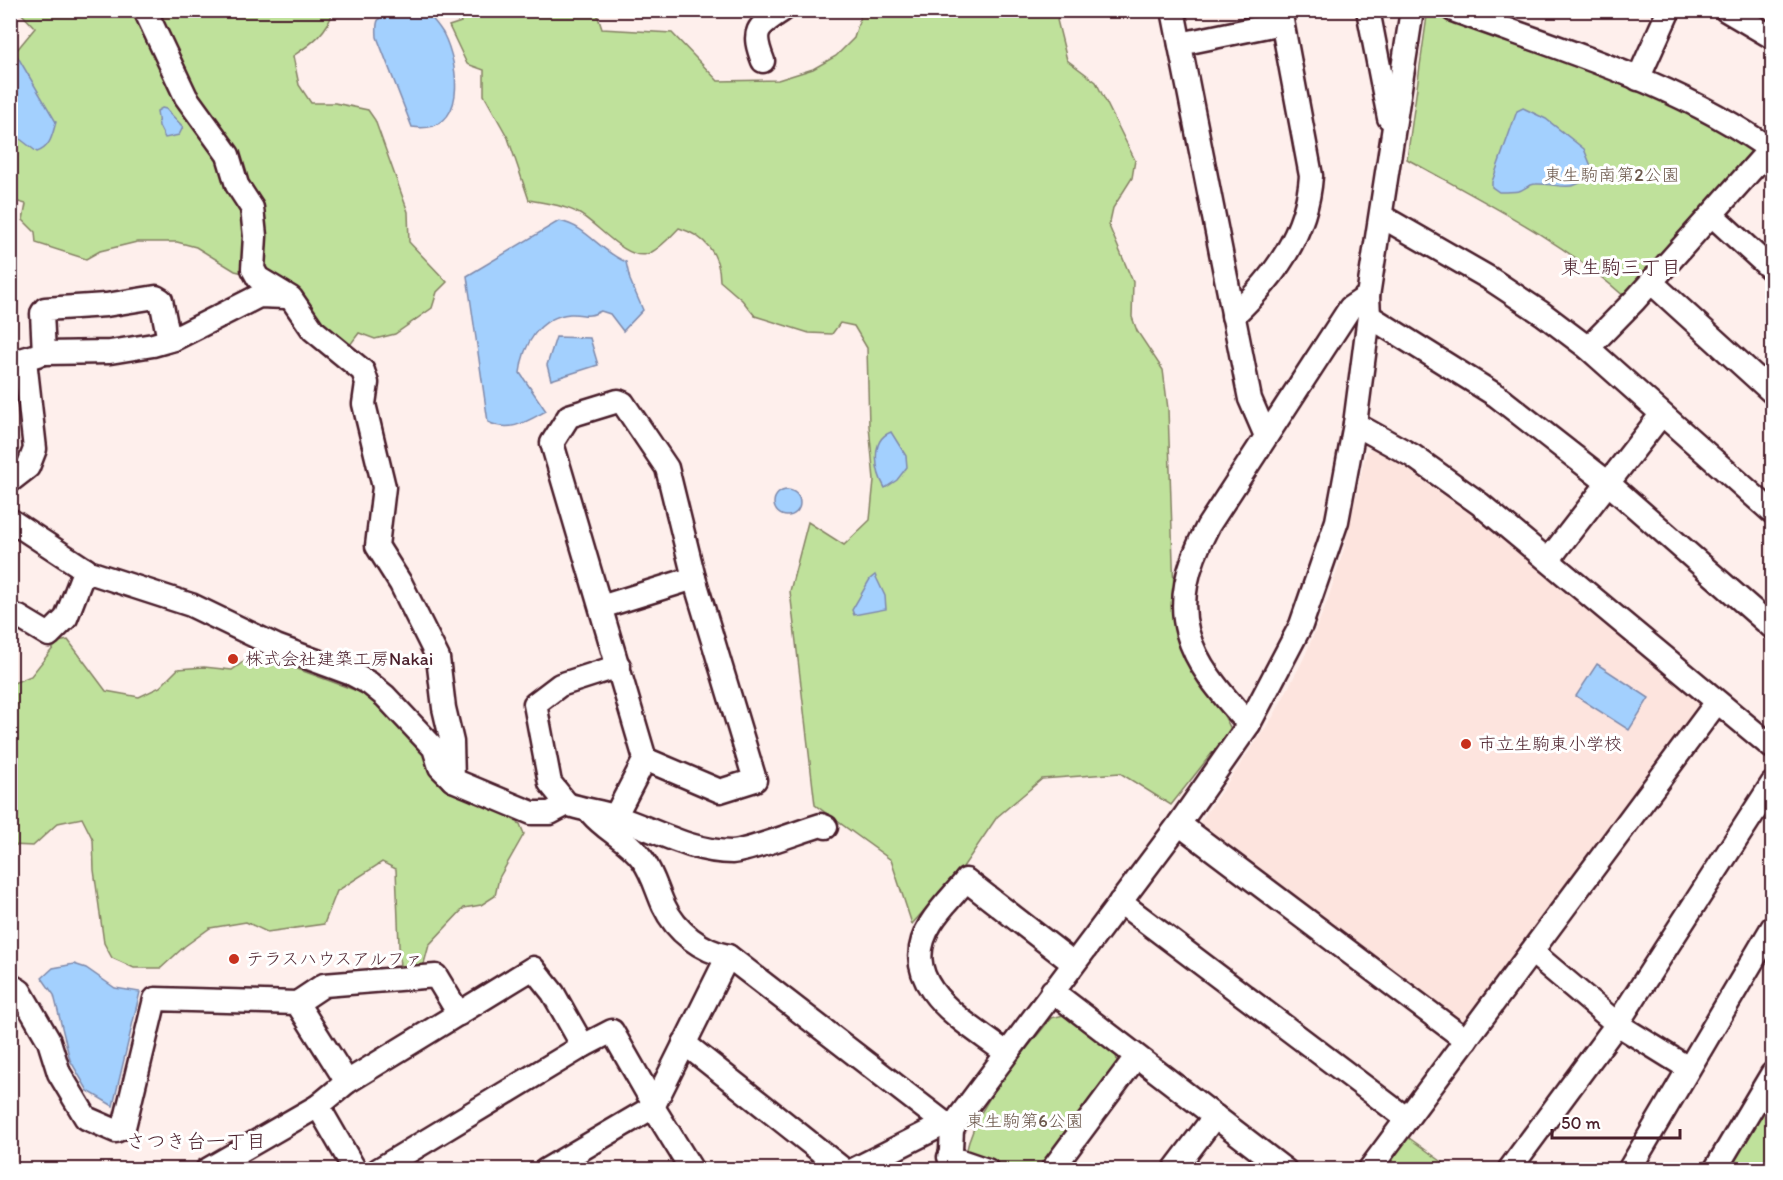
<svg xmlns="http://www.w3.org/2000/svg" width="1783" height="1180" font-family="Itim,'Klee One',sans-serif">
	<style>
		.built { fill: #fde4de }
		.green { fill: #bfe19b; stroke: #848063; stroke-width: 1.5 }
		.water { fill: #a3d0fe; stroke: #7f89aa; stroke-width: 1.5 }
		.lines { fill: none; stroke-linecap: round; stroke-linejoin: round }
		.minor-casing { stroke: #4a1f2b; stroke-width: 27 }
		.minor { stroke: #fff; stroke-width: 22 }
		.poi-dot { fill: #c8321e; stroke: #fff; stroke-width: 2 }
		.labels { text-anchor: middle; stroke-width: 6; stroke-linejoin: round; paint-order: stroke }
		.park-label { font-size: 18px; fill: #6d594d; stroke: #fff }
		.poi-label { font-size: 18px; fill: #4a1f2b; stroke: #fff; text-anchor: start }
		.neighbourhood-label { font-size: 20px; fill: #4a1f2b; stroke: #fff }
	</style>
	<rect width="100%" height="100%" fill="#feefec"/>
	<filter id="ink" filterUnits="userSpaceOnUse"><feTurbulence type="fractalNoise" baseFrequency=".0167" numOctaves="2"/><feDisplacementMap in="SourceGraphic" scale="12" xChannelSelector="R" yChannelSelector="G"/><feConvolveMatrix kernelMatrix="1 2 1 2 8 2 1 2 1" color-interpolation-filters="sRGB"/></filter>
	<g filter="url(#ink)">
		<polygon class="built" points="1375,446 1463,502 1701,700 1702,709 1467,1025 1457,1026 1201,832 1200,822 1273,717 1304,658 1327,602 1344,549 1366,452"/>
		<g class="green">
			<path d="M19 11H333C328 32 311 44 293 56L299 85 311 103H335L368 110 375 120 408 212 409 242 447 282 437 292 432 308 395 334 375 339 359 333 350 345 342 349 264 278 235 271 196 247 177 242H137L100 251 86 259 36 243 35 232 23 220 26 204 11 200V57L35 28Z"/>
			<path d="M456 11H596L602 29 672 33 718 81 778 80 813 69 836 56 854 38 862 11H1063L1057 20 1067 60 1096 82 1135 160 1132 178 1113 208 1109 226 1133 282 1132 317 1137 331 1163 370 1168 409 1175 623 1231 729 1171 805 1120 773 1042 779 997 817 963 867 912 924 891 860 815 805 790 591 808 522 844 545 870 520 874 480 869 426 867 348 854 326 840 323 832 334 809 333 755 316 742 300 720 281C720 254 705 236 679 228 671 236 658 251 647 254 626 261 596 222 578 213 564 205 544 203 529 200L508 138 484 95V70L467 64 449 26 461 22Z"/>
			<path d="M1437 11 1677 105 1752 146V155L1626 298C1562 240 1482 201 1407 159L1427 16Z"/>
			<polygon points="68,640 106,691 139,697 160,687 178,669 204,667 232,670 250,657 276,661 376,698 495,808 520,824 524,834 499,878 495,896 481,905 464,908 429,945 423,967 400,971 396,869 382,862 337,891 324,924 267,932 246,922 210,928 185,946 161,968 134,968 112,958 104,943 94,870 93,840 82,818 58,823 33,846 11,845 11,684 31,676 58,642"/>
			<path d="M1064 1015 1116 1055 1118 1067 1041 1169H1004L965 1157C976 1102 1018 1061 1051 1018Z"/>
			<polygon points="1772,1096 1772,1169 1728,1170"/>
			<polygon points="1405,1135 1452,1169 1380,1170"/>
		</g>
		<g class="water">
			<path d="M388 11H425C431 17 438 25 443 33 460 66 468 136 412 127L377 37C376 23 376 18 388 11Z"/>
			<path d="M16 54 56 122C52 135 51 147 37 152L11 132V63Z"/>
			<polygon points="162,108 166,109 183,127 179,135 165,138 159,126 157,111"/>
			<path d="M1523 108 1546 119 1584 149 1593 171C1573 196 1561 183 1536 184 1529 184 1525 189 1519 191 1512 192 1506 192 1499 192L1492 187V182L1517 111Z"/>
			<path d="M559 221C587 226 599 251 626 262L630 280 643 310 623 331 610 314 601 311C586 319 584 313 570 314 539 317 523 345 520 373L546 411C526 422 510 433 488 422L467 276Z"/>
			<polygon points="556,337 590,338 598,365 551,380 547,365"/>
			<path d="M891 432 906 456 907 467 897 480 885 488C876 473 869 440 891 432Z"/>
			<circle cx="787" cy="503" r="13"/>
			<polygon points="875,575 885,596 886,609 854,615 852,610 870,579"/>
			<polygon points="1597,664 1649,698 1629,730 1576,696"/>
			<polygon points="74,964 86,968 115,988 140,992 113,1106 88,1091 70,1060 54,995 42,978 53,968"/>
		</g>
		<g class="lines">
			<g class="minor-casing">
				<g id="minor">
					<path d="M145 10 186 97 228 155 237 185 252 208 255 236 253 269 258 278 291 298 313 330 363 371 367 383 364 404 384 487 377 546 401 584 438 658 444 708 452 742 453 780 532 813H550L567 804C583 810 600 811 616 817 654 829 691 852 732 852 749 851 801 831 821 825L826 827"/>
					<polyline points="1173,10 1250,399 1266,436"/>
					<polyline points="1368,10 1389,118"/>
					<path d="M1453 10C1559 49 1681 84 1772 151"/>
					<polyline points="1726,10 1772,37"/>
					<polyline points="1180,44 1282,23"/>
					<path d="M763 61C751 30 757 27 783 10"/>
					<polyline points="1638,79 1669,10"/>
					<polyline points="1712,215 1772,270"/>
					<polyline points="1381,216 1489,278 1543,314 1588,348 1772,512"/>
					<polyline points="1651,282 1772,392"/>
					<path d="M1233 316C1274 278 1307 234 1311 176L1280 10"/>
					<polyline points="1369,316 1497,396 1608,483 1772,627"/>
					<polyline points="1588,348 1635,300 1770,149"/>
					<polyline points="44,353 42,313 45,309 106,305 156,297 161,300 169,340"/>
					<polyline points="10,363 44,353 110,352 153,345 174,339 259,296 286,297"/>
					<polyline points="1355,424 1413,456 1480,504 1772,747"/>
					<polyline points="10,481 28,467 35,449 25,360"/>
					<polyline points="10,520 89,572 191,605 276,646 352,674 369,683 385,696 434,748 440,767 453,780"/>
					<polyline points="1549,559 1661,415"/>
					<polyline points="601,607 694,578"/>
					<polyline points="10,615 19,617 49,635 66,618 85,569"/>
					<path d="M1249 724C1186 657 1162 613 1208 526L1350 308 1368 296"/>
					<polyline points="567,804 550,783 535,704 560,685 619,666"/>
					<polyline points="618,811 645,759 552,443 569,416 618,401 623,403 667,468 694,578 755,780 720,791 645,759"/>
					<path d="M591 813C606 831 629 840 643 860 653 874 657 891 664 906 676 932 702 951 728 956L952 1129"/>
					<polyline points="1179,824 1466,1040"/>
					<polyline points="1120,902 1407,1119"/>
					<polyline points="1532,952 1617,1024 1688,1068"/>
					<polyline points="10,985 20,991 49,1041 59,1073 86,1118 116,1131 124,1127 155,999 297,1003 324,985 436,976 459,1014"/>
					<polyline points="1052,991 1285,1170"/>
					<polyline points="297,1003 347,1082"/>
					<polyline points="684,1043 844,1170"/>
					<path d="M1005 1052C966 1022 893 984 931 923 940 908 955 894 966 880L1073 963"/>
					<polyline points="318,1106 355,1170"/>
					<polyline points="653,1107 692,1170"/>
					<polyline points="949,1157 987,1170"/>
					<polyline points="207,1170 318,1106 347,1082 533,968 553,993 583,1046"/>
					<polyline points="378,1170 583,1046 612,1031 648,1094 657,1097"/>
					<polyline points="546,1170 653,1107 728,956"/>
					<polyline points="853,1170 946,1123"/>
					<polyline points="950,1170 952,1129 960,1116 1179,824 1249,724 1301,625 1337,521 1355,424 1369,316 1368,296 1412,10"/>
					<polyline points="1052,1170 1136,1057"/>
					<polyline points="1174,1170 1215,1116"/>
					<polyline points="1369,1170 1717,702"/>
					<polyline points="1509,1170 1617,1024 1772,784"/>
					<polyline points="1629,1170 1772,928"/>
					<polyline points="1715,1170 1772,1074"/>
				</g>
			</g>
			<use href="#minor" class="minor"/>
		</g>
	</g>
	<g class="poi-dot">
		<circle cx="233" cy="659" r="6"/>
		<circle cx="1466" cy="744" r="6"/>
		<circle cx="234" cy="959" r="6"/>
	</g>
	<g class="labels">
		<g class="park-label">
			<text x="1612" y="181">東生駒南第2公園</text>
			<text x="1025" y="1127">東生駒第6公園</text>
		</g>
		<g class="poi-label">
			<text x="245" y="665">株式会社建築工房Nakai</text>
			<text x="1478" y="750">市立生駒東小学校</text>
			<text x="246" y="965">テラスハウスアルファ</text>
		</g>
		<g class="neighbourhood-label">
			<text x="1621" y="274">東生駒三丁目</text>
			<text x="196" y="1148">さつき台一丁目</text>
		</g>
	</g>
	<rect width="1783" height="1180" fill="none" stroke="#fff" stroke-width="36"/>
	<rect x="18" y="18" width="1747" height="1144" fill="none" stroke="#4a1f2b" stroke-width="2" filter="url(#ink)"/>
	<path d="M1552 1129v9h128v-9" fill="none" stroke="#4a1f2b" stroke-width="3"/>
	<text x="1561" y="1129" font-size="18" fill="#4a1f2b" stroke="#ffffff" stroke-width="4.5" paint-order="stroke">50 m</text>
</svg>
